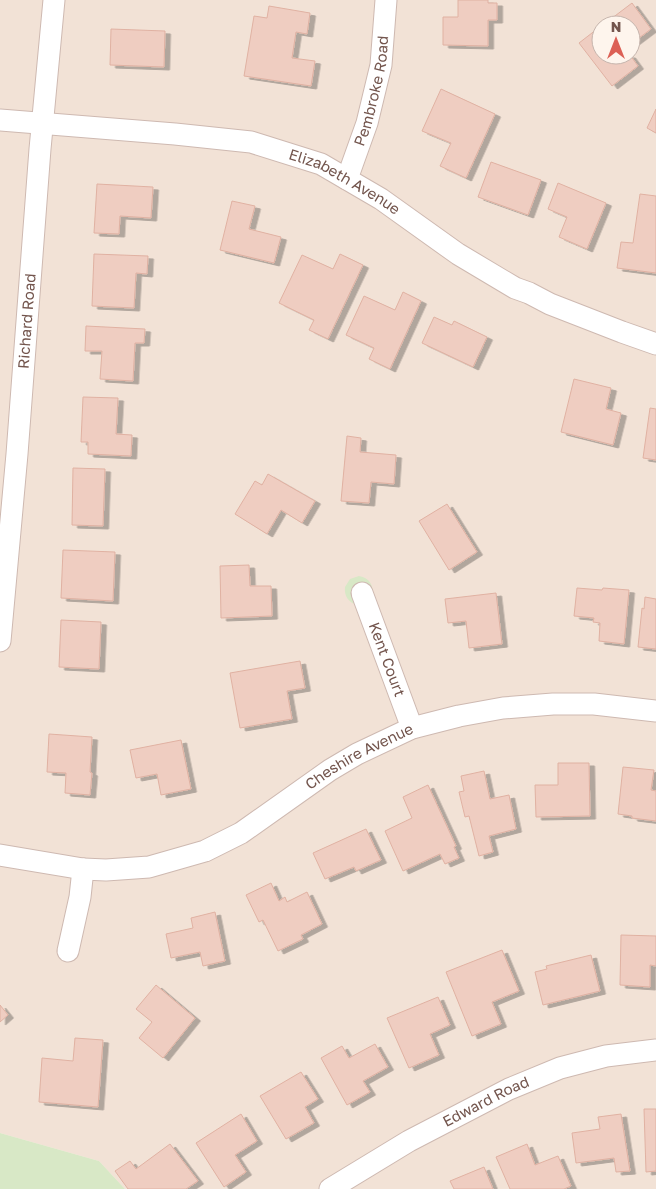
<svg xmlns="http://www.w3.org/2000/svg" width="656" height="1189" font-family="'Golos Text',sans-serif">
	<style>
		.residential { fill: #f2e2d6; fill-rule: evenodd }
		.green { fill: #d8e8c6 }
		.building { fill: #efcdc1; stroke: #e0b1a2; filter: url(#shadow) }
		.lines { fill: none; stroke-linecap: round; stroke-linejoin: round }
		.minor-casing { stroke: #ceb9b1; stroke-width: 23 }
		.minor { stroke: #fff; stroke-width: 21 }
		.labels { text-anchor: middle; stroke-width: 4.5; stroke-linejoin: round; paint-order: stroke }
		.street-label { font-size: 15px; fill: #73554d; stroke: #fef5ed }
	</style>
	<defs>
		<filter id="shadow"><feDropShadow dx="5.5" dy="3" stdDeviation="0" flood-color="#0004"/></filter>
	</defs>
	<rect width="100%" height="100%" fill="#fbf1e7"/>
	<path class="residential" d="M0 0H656V1189H125L99 1161 0 1133ZM601 25H631V55H601Z"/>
	<g class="green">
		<path d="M359 576C370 578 374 586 372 596L357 605C348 602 344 596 345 587L350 579Z"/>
		<polygon points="0,1133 99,1161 125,1189 0,1189"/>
	</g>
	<g class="building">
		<polygon points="458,0 488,0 488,3 497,3 497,20 488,20 488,46 443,45 443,17 458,17"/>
		<polygon points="632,3 651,29 631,44 631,25 603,25"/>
		<polygon points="269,6 310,13 307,34 296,32 292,58 315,61 311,86 244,76 254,16 267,18"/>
		<polygon points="601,26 601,55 630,55 638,66 612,86 579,43"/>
		<polygon points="111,29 165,31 164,67 110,65"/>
		<polygon points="441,89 495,114 466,178 440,166 451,143 422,131"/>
		<polygon points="656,109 656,133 647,128"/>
		<polygon points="491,162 541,180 528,215 478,197"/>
		<polygon points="558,183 606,203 587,249 559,237 567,217 548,209"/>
		<polygon points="97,184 153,187 151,218 120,216 119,234 94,233"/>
		<polygon points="640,194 656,196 656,273 617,268 621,242 633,243"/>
		<polygon points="232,201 255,206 249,229 281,237 274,263 220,250"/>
		<polygon points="94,254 148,256 147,274 136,273 134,308 92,306"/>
		<polygon points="340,254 363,265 328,339 309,330 314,320 279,303 302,255 333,269"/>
		<polygon points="403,292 421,301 390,369 369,359 374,348 346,335 364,296 395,310"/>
		<polygon points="434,317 452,325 454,321 487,337 473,367 422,343"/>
		<polygon points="86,326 145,329 144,343 135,343 133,381 100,379 102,351 85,351"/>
		<polygon points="574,379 611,388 606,409 621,413 613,445 561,432"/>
		<polygon points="83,397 118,398 116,434 132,435 131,456 88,454 88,442 81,442"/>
		<polygon points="650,408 656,409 656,460 643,458"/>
		<polygon points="347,436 361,438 360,452 396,455 394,484 371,482 369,503 341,501"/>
		<polygon points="73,468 105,469 103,526 72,525"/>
		<polygon points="268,474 315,501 302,523 281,510 267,534 235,514 255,481 262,485"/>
		<polygon points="447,504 477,552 449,570 419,521"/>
		<polygon points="63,550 115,552 113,601 61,598"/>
		<polygon points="249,565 250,586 271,586 272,616 221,618 220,566"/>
		<polygon points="577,588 602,590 603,588 629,590 624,644 599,641 600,623 593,622 594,618 574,616"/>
		<polygon points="496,593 502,644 469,648 466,621 448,623 445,599"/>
		<polygon points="645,597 656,599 656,649 638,647 642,608 644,609"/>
		<polygon points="61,620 101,622 99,669 59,667"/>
		<polygon points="300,661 305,688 287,691 292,719 240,728 230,673"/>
		<polygon points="49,734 92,737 90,772 92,773 90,795 65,793 66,773 47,772"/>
		<polygon points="181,740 191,789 161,795 157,774 136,778 130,750"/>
		<polygon points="558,763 589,763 590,816 536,817 535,785 558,785"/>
		<polygon points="623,767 654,770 651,790 656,791 656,821 632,818 632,816 618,814"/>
		<polygon points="484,771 490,799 509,795 516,829 489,836 493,852 479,856 469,816 465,817 459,792 464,791 461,776"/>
		<polygon points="428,785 456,846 454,847 459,858 445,864 440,854 403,871 385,831 412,818 403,797"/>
		<polygon points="366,829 381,860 356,871 354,867 325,879 313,853"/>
		<polygon points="271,883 279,901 285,897 287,902 307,892 322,924 301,935 303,939 278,951 263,920 259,922 246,895"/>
		<polygon points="215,912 225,961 203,966 200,952 171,958 166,934 193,928 191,918"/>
		<polygon points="621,935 656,936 656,966 650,965 650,987 620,985"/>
		<polygon points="502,950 519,991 492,1002 501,1024 472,1036 446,972"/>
		<polygon points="591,955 600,991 543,1005 535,972 547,969 546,966"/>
		<polygon points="156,985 195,1018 163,1058 139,1038 152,1022 136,1009"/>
		<polygon points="438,997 450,1025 430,1034 439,1055 409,1068 387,1018"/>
		<polygon points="0,1005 8,1015 0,1022"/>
		<polygon points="75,1038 103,1040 98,1107 39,1102 42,1058 73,1061"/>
		<polygon points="375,1044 388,1067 363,1081 370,1092 347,1105 321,1058 342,1046 349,1058"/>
		<polygon points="301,1072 318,1099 305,1107 314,1123 286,1139 260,1096"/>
		<polygon points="644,1109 656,1109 656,1171 646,1172"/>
		<polygon points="241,1114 257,1141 235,1155 246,1172 224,1187 196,1143"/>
		<polygon points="621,1114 630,1171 616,1172 614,1158 576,1163 572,1133 600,1129 598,1117"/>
		<polygon points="170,1144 198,1181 186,1189 128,1189 115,1171 130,1161 136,1169"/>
		<polygon points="527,1144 535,1165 558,1156 571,1186 564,1189 510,1189 496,1157"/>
		<polygon points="484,1167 493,1189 454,1189 450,1181"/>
	</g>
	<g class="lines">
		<g class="minor-casing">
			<g id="minor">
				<path id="s1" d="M0 120 175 134 251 142 321 164 381 199 458 254 515 288 529 293 550 304 622 332 656 344"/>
				<path id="s2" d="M347 179 367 123 381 65 386 0"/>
				<path id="s3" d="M362 593 412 728"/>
				<path id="s4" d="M0 641 17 454 40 149 54 0"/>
				<path id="s5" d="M0 855 83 869 106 870 149 867 205 851 241 833 330 770 357 754 412 728 459 716 503 708 553 704H594L656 711"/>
				<polyline points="68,951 80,897 83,869"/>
				<path id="s6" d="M330 1189 409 1141 509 1089 560 1068 606 1056 656 1050"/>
			</g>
		</g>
		<use href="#minor" class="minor"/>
	</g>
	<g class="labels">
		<g class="street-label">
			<text dy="5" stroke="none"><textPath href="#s2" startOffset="92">Pembroke Road</textPath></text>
			<text dy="5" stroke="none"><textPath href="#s1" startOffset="354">Elizabeth Avenue</textPath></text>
			<text dy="5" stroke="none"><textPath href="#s4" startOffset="321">Richard Road</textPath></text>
			<text dy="5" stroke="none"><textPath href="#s3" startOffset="71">Kent Court</textPath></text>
			<text dy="5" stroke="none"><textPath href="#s5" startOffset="390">Cheshire Avenue</textPath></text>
			<text dy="5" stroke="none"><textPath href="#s6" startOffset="179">Edward Road</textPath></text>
		</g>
	</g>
	<g transform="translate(616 40)"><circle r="24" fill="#fef5ed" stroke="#c6b5ad"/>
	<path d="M0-4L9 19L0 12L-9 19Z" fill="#dc6055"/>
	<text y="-8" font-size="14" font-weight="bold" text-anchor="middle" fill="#73554d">N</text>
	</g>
</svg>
